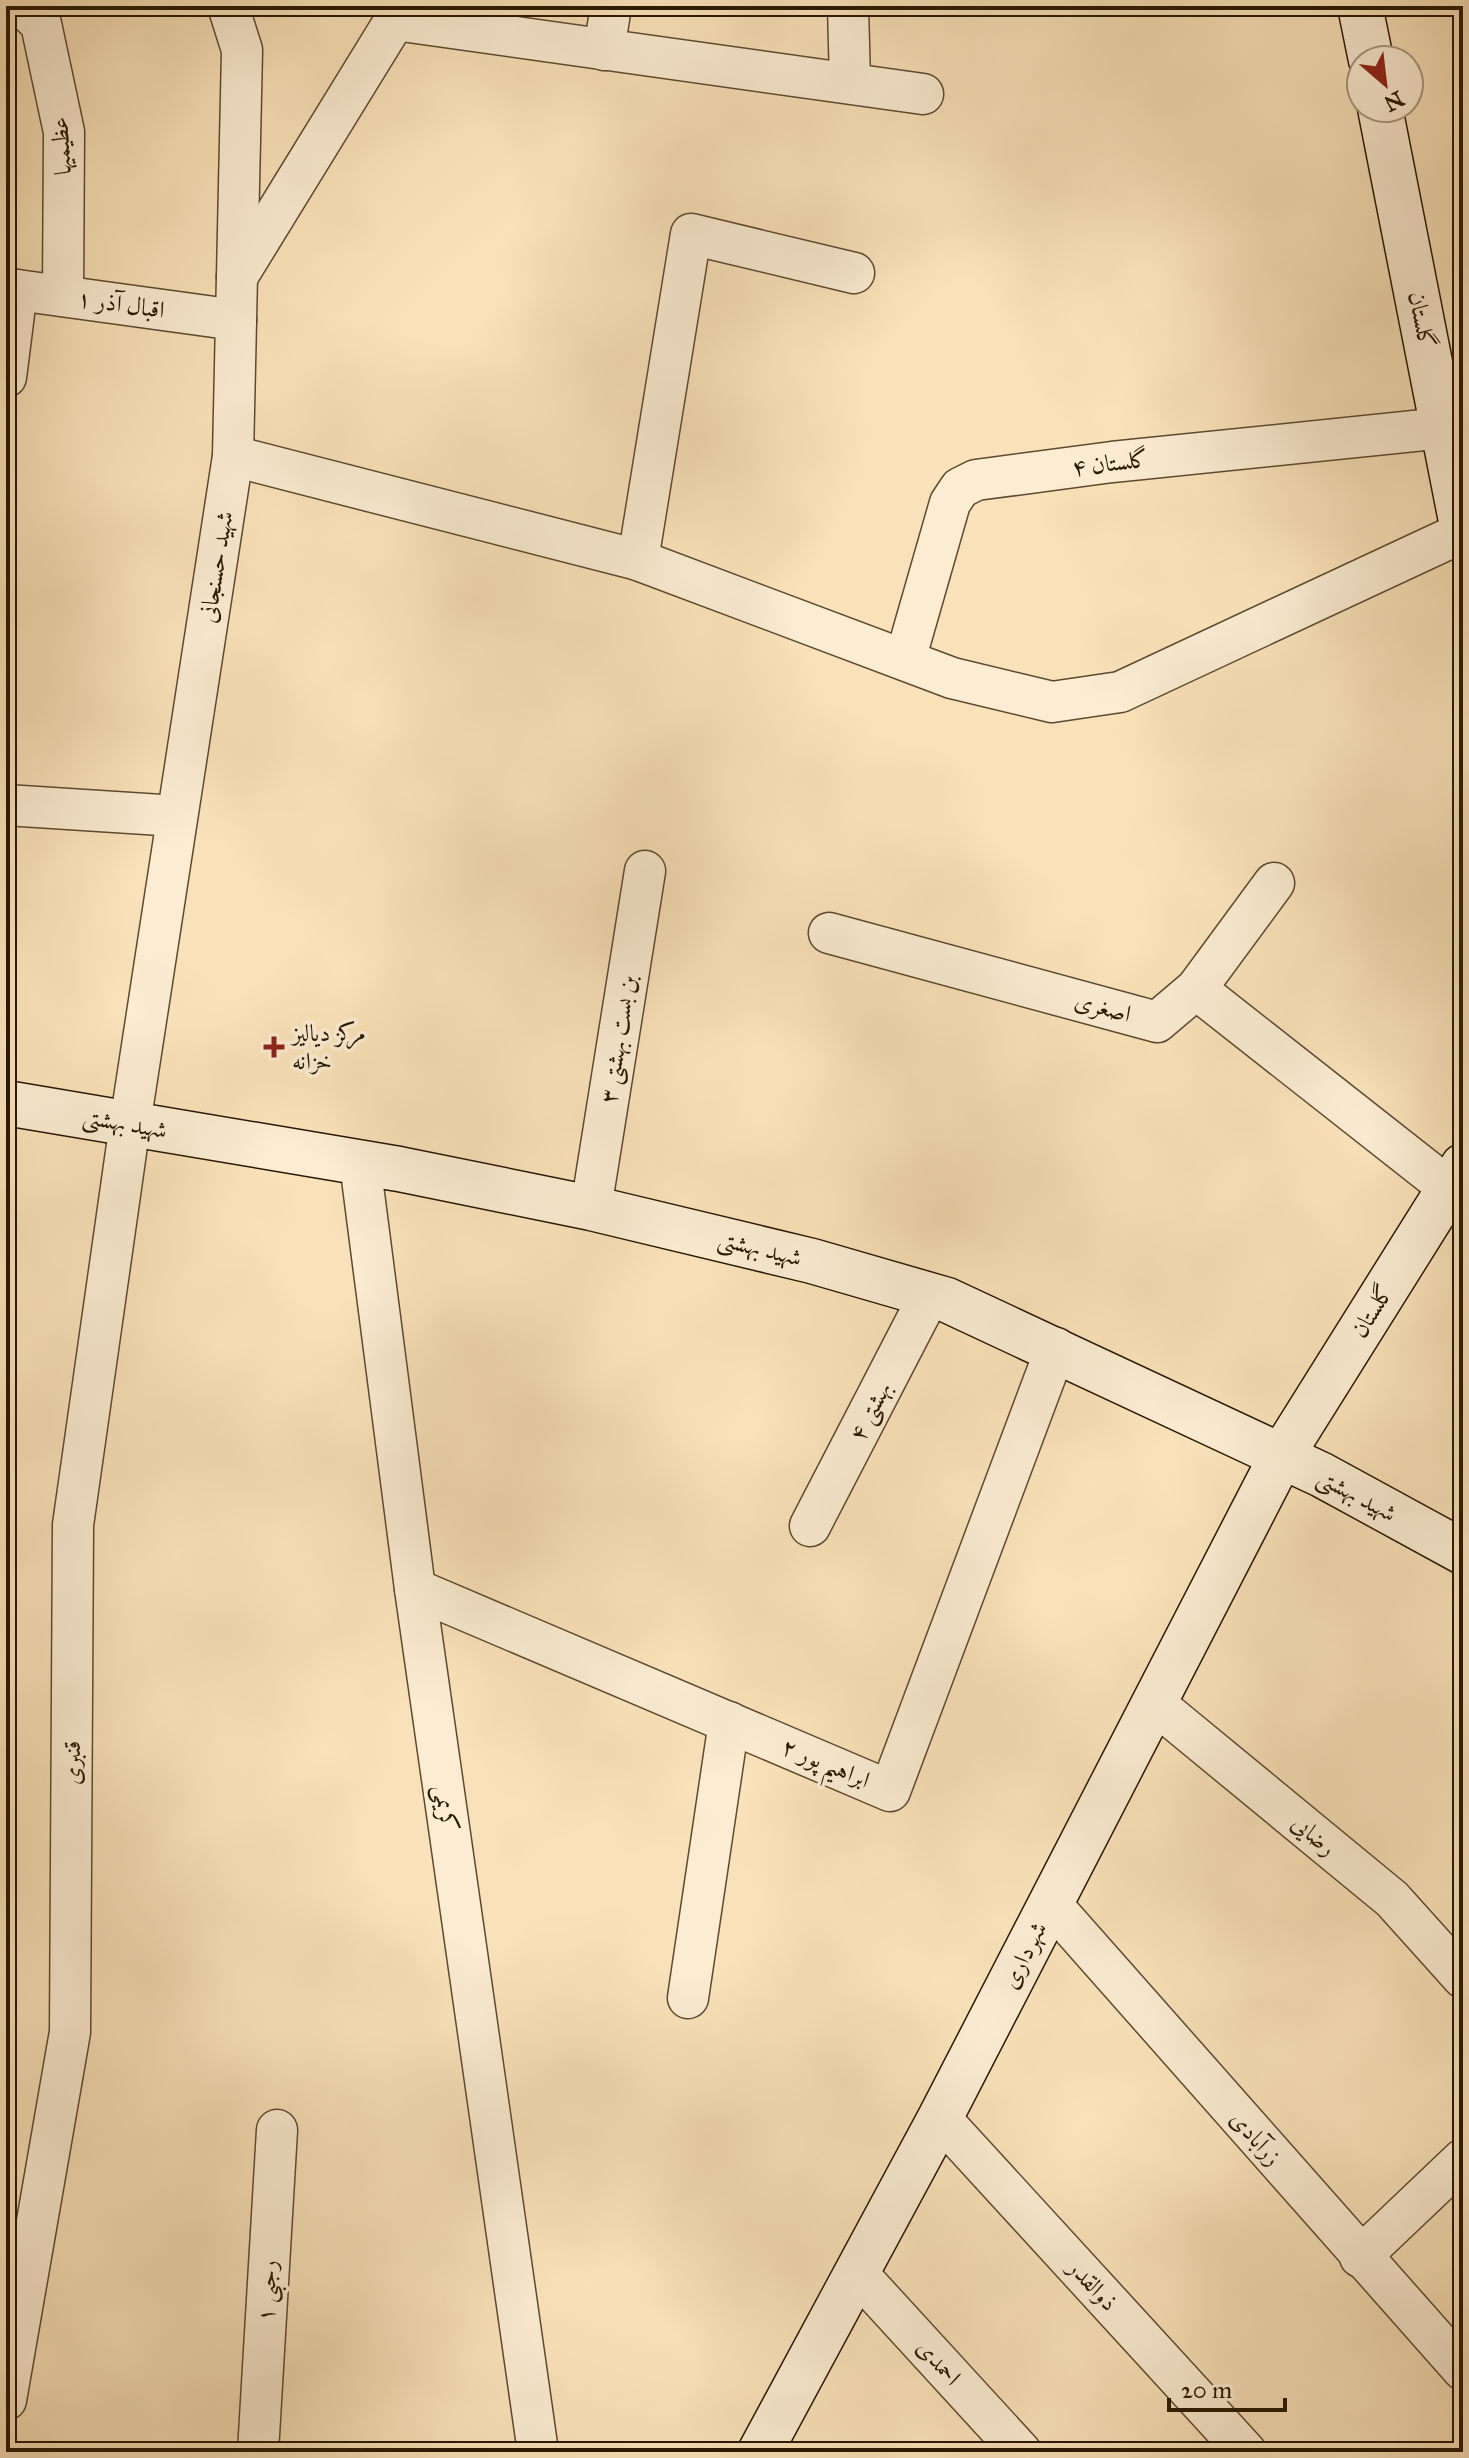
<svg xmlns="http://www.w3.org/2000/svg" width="1469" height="2458" font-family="'IM FELL Great Primer',Amiri,serif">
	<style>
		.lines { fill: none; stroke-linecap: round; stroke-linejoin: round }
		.street-casing { stroke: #5d4a30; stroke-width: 43 }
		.secondary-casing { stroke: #291802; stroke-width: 47 }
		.street { stroke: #fbecd2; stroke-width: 40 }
		.secondary { stroke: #fbecd2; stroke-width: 44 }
		.poi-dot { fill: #8f2418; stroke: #fbecd2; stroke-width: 3 }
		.labels { text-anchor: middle; stroke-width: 7; stroke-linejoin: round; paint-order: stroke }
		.street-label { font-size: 24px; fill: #291802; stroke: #fbecd2 }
		.poi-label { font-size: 24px; fill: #291802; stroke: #fbecd2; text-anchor: start }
	</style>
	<rect width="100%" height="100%" fill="#f9e2b9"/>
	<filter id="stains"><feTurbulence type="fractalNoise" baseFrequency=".0025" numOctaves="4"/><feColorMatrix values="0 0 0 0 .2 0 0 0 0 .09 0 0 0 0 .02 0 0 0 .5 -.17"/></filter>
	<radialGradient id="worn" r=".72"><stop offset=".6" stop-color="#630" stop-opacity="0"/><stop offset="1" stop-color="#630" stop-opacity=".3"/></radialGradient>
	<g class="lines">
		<g class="street-casing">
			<g id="street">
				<polyline points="22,6 41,24 64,132 63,296"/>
				<polyline points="848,6 850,83"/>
				<polyline points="604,50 611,6"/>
				<polyline points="237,277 395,20 923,94"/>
				<polyline points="6,292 17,290 236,320"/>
				<polyline points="6,377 17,290"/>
				<polyline points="233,456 638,560 952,678 1052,702 1120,692 1463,532"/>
				<polyline points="638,560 691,234 854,273"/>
				<polyline points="905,660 950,503 960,488 976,480 1112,462 1443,428"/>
				<polyline points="6,805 177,816"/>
				<polyline points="829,933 1157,1022 1196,989 1449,1188"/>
				<polyline points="1196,989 1274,883"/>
				<polyline points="360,1163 415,1589 538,2452"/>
				<polyline points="591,1208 645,871"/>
				<polyline points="810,1526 929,1296"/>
				<polyline points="415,1589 890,1791 1056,1348"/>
				<polyline points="1154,1703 1392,1899 1463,1978"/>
				<polyline points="1051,1904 1463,2370"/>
				<polyline points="688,1998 729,1722"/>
				<polyline points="940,2118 1246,2452"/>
				<polyline points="1360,2257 1463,2159"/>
				<polyline points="857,2273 1021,2452"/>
				<polyline points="6,2400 70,2032 73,1525 130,1124 233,456 242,50 228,6"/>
				<polyline points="258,2452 277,2130"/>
			</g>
		</g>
		<g class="secondary-casing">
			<g id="secondary">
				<polyline points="1360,6 1371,60"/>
				<polyline points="1380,108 1463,531"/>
				<polyline points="6,1103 399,1169 591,1208 812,1261 947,1300 1322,1475 1463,1552"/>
				<polyline points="760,2452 940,2118 1282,1455 1463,1166"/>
			</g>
		</g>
		<use href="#street" class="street"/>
		<use href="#secondary" class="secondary"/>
	</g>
	<path class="poi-dot" d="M270 1035h8v8h8v8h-8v8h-8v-8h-8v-8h8z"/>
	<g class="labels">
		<g class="street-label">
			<text transform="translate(61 146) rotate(-94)" y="8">عظیمیها</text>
			<text transform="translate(121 304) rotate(8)" y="8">اقبال آذر ۱</text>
			<text transform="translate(1422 320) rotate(79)" y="8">گلستان</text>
			<text transform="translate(1110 463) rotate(-7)" y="8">گلستان ۴</text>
			<text transform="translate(216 567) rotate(-81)" y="8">شهید حسنجانی</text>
			<text transform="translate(1103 1007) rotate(15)" y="8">اصغری</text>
			<text transform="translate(618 1039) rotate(-81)" y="8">بن بست بهشتی ۳</text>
			<text transform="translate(125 1123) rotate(10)" y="8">شهید بهشتی</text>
			<text transform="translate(760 1248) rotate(14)" y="8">شهید بهشتی</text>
			<text transform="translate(1372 1311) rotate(-58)" y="8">گلستان</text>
			<text transform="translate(870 1411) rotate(-63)" y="8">بهشتی ۴</text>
			<text transform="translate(1357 1495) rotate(28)" y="8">شهید بهشتی</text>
			<text transform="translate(72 1763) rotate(-90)" y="8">قنبری</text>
			<text transform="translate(826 1763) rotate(23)" y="8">ابراهیم پور ۲</text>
			<text transform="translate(446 1808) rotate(82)" y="8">کریمی</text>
			<text transform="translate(1314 1835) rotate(40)" y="8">رضایی</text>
			<text transform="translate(1024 1955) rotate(-63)" y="8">شهرداری</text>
			<text transform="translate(1256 2138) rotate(49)" y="8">زرآبادی</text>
			<text transform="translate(1093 2285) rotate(47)" y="8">ذوالقدر</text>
			<text transform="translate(267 2291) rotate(-87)" y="8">رجبی ۱</text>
			<text transform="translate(939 2362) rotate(48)" y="8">احمدی</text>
		</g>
		<g class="poi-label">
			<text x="292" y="1041">مرکز دیالیز<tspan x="292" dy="28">خزانه</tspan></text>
		</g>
	</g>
	<rect width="1469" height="2458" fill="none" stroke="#f9e2b9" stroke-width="32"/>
	<rect x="8" y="8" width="1453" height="2442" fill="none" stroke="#291802" stroke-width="4"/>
	<rect x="16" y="16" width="1437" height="2426" fill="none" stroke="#291802" stroke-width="2"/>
	<g transform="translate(1385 84) rotate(152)"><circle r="38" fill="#fbecd2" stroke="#a7977f" stroke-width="2"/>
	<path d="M0-6L14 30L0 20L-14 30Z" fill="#8f2418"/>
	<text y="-12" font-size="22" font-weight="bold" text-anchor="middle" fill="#291802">N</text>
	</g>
	<path d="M1169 2398v12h116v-12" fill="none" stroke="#291802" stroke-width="4"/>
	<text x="1181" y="2398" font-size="24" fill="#291802" stroke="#fbecd2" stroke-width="6" paint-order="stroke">20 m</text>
	<rect width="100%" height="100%" filter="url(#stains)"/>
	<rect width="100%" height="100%" fill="url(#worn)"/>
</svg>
